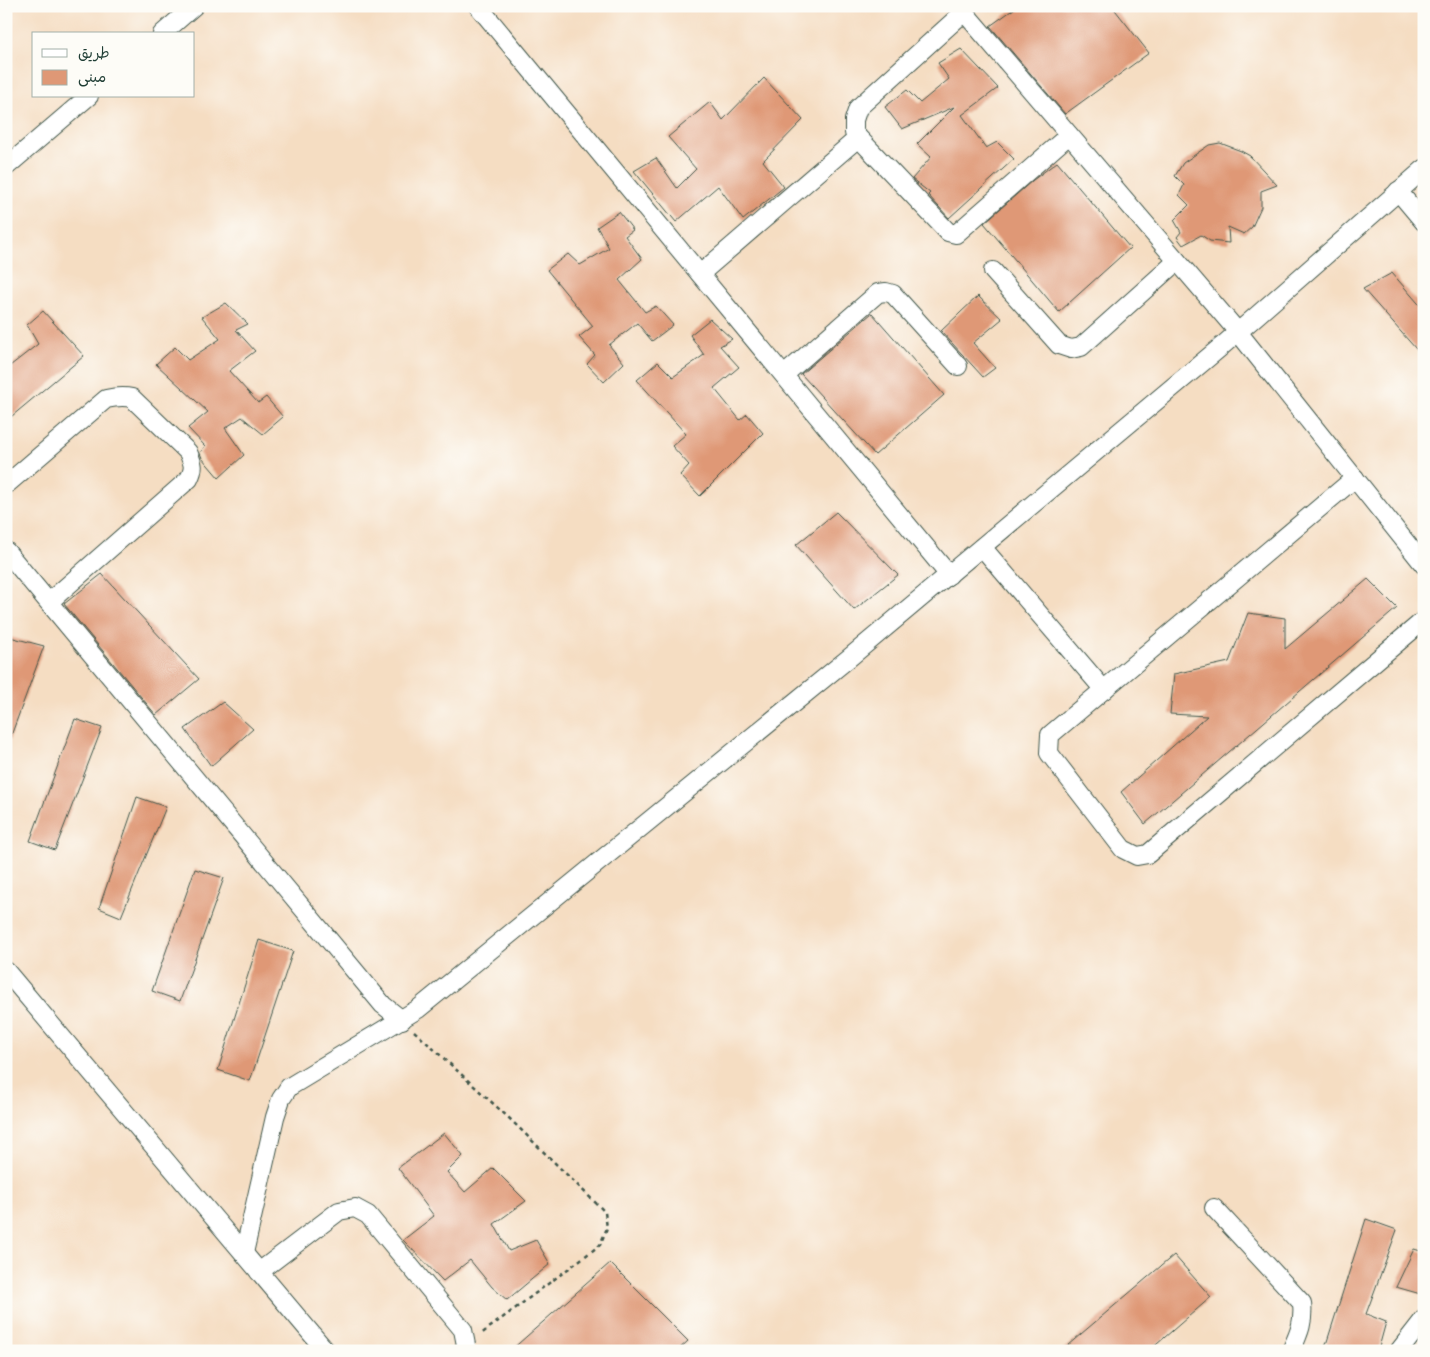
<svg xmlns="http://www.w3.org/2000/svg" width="1430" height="1357" font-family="Sriracha,'Playpen Sans Arabic',sans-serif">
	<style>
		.building { fill: #df9876 }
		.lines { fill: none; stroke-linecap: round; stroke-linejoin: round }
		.minor-casing { stroke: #3f5549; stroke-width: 20 }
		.path { stroke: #3f5549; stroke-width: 2.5; stroke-dasharray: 4 4; stroke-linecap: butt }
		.minor { stroke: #fff; stroke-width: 18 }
	</style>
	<rect width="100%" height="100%" fill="#fdfcf7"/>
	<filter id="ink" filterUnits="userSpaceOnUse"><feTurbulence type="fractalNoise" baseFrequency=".02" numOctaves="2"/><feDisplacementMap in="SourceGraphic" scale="10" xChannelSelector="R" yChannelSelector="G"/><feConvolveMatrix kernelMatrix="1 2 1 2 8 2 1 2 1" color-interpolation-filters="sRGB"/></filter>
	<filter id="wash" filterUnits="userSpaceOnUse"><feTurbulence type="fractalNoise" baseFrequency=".0096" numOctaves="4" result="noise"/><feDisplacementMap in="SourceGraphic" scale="20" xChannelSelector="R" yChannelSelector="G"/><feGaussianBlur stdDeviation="1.12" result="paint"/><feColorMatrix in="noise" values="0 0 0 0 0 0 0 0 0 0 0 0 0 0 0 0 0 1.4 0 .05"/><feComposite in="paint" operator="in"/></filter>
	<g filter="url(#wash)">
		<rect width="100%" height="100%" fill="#f5ddc2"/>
		<g id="blocks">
			<g class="building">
				<polygon points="1018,6 1112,6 1149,53 1065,114 990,26"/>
				<polygon points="961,49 998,88 962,115 986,148 997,142 1014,159 949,218 928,195 930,193 912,179 931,157 917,144 954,107 902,129 885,107 907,90 920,103 949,79 938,63"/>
				<polygon points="764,78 803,120 763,161 784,187 743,220 718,186 676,222 634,171 656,158 677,188 696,169 668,137 710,102 723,120"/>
				<polygon points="1220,143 1241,151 1250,156 1277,185 1261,191 1261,207 1252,227 1244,234 1228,227 1229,243 1210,241 1201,235 1183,245 1177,237 1181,232 1174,220 1189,205 1179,195 1184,185 1175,176 1183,163 1209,145"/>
				<polygon points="1057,162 1130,248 1059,312 984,223 1033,180"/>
				<polygon points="619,212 633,230 625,236 642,259 619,280 645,312 656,306 673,325 652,341 637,323 609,345 624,363 604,382 587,364 595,355 579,337 593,326 547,270 568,254 580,265 609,248 597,227"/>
				<polygon points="1392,273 1424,310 1424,358 1363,289"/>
				<polygon points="978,296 1002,319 973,343 995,368 983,377 941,331"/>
				<polygon points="226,303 248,324 236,330 255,351 229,371 258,403 266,397 283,417 263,434 242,417 225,428 244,455 219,478 202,458 200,453 205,446 188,428 208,412 156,364 175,347 188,360 220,339 202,317"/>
				<polygon points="43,311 84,356 6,421 6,369 38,344 27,325"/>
				<polygon points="872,313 944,395 875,455 801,374"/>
				<polygon points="710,319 732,339 720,346 739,367 714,388 740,420 747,414 763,433 700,496 680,475 689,465 672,446 686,434 637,380 658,362 673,377 704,355 690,335"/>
				<polygon points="836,512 898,575 854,610 796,545"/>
				<polygon points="102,574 199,679 156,715 64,604"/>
				<polygon points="1368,579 1397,608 1145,824 1121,792 1207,716 1170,714 1174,674 1229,662 1248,613 1285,618 1285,649"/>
				<polygon points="6,636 44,646 8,744 6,743"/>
				<polygon points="223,702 253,729 211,766 185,729"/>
				<polygon points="75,719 102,728 55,850 30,841"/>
				<polygon points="137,797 166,807 121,917 99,908"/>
				<polygon points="195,869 224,878 180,1001 152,991"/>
				<polygon points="259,940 293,951 250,1081 218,1070"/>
				<polygon points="444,1133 463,1156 447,1172 465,1192 493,1168 526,1201 494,1224 509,1251 536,1240 550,1264 507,1300 492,1287 470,1260 443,1281 403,1240 434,1216 398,1168"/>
				<polygon points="1366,1219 1397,1230 1366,1314 1386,1322 1378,1351 1324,1351"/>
				<polygon points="1414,1249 1424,1252 1424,1295 1396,1287"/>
				<polygon points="1174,1255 1211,1297 1149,1351 1061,1351"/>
				<polygon points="610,1263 688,1341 677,1351 510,1351"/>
			</g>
		</g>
	</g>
	<g filter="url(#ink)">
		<use href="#blocks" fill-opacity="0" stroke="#3f5549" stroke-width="1"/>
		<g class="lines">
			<g class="minor-casing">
				<g id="minor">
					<polyline points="478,6 949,575"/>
					<polyline points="959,6 1238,332 1424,565"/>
					<polyline points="964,12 858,108 854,120 854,133 948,232 956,234 1069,135"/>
					<polyline points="162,34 194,6"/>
					<polyline points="6,167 89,96"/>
					<polyline points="1398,191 1424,222"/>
					<polyline points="993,271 1059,345 1071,349 1081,347 1177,261"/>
					<polyline points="700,274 858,138"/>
					<polyline points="784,375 878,293 886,292 893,294 958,366"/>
					<polyline points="1355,478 1050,735 1049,753 1123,849 1137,856 1148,854 1424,620"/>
					<path d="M6 485 106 399C115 397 123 396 132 398L188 452C193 464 195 467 189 479L49 602"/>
					<polyline points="982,547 1104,690"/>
					<polyline points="6,551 383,1005 402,1020"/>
					<polyline points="6,971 326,1351"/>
					<path d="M1214 1208 1302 1303C1304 1323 1299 1333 1291 1351"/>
					<polyline points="244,1253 275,1117 281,1099 289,1087 418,1009 849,658 1222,346 1424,169"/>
					<polyline points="259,1272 339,1211 355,1208 368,1215 463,1330 466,1345 463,1351"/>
					<polyline points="1399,1351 1424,1319"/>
				</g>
			</g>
			<polyline class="path" points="414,1031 510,1119 605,1212 607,1228 600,1245 481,1334"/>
			<use href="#minor" class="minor"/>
		</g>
	</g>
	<rect width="1430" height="1357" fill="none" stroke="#fdfcf7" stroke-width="25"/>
	<rect x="32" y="32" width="162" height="65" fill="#fdfcf7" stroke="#a4b0a9"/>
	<rect x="42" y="49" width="25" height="8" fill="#ffffff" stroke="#a4b0a9"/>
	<text x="78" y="58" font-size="15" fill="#1f3d34">طريق</text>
	<rect x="42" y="70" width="25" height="15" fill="#df9876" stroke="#a4b0a9"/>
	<text x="78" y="82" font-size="15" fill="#1f3d34">مبنى</text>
</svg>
